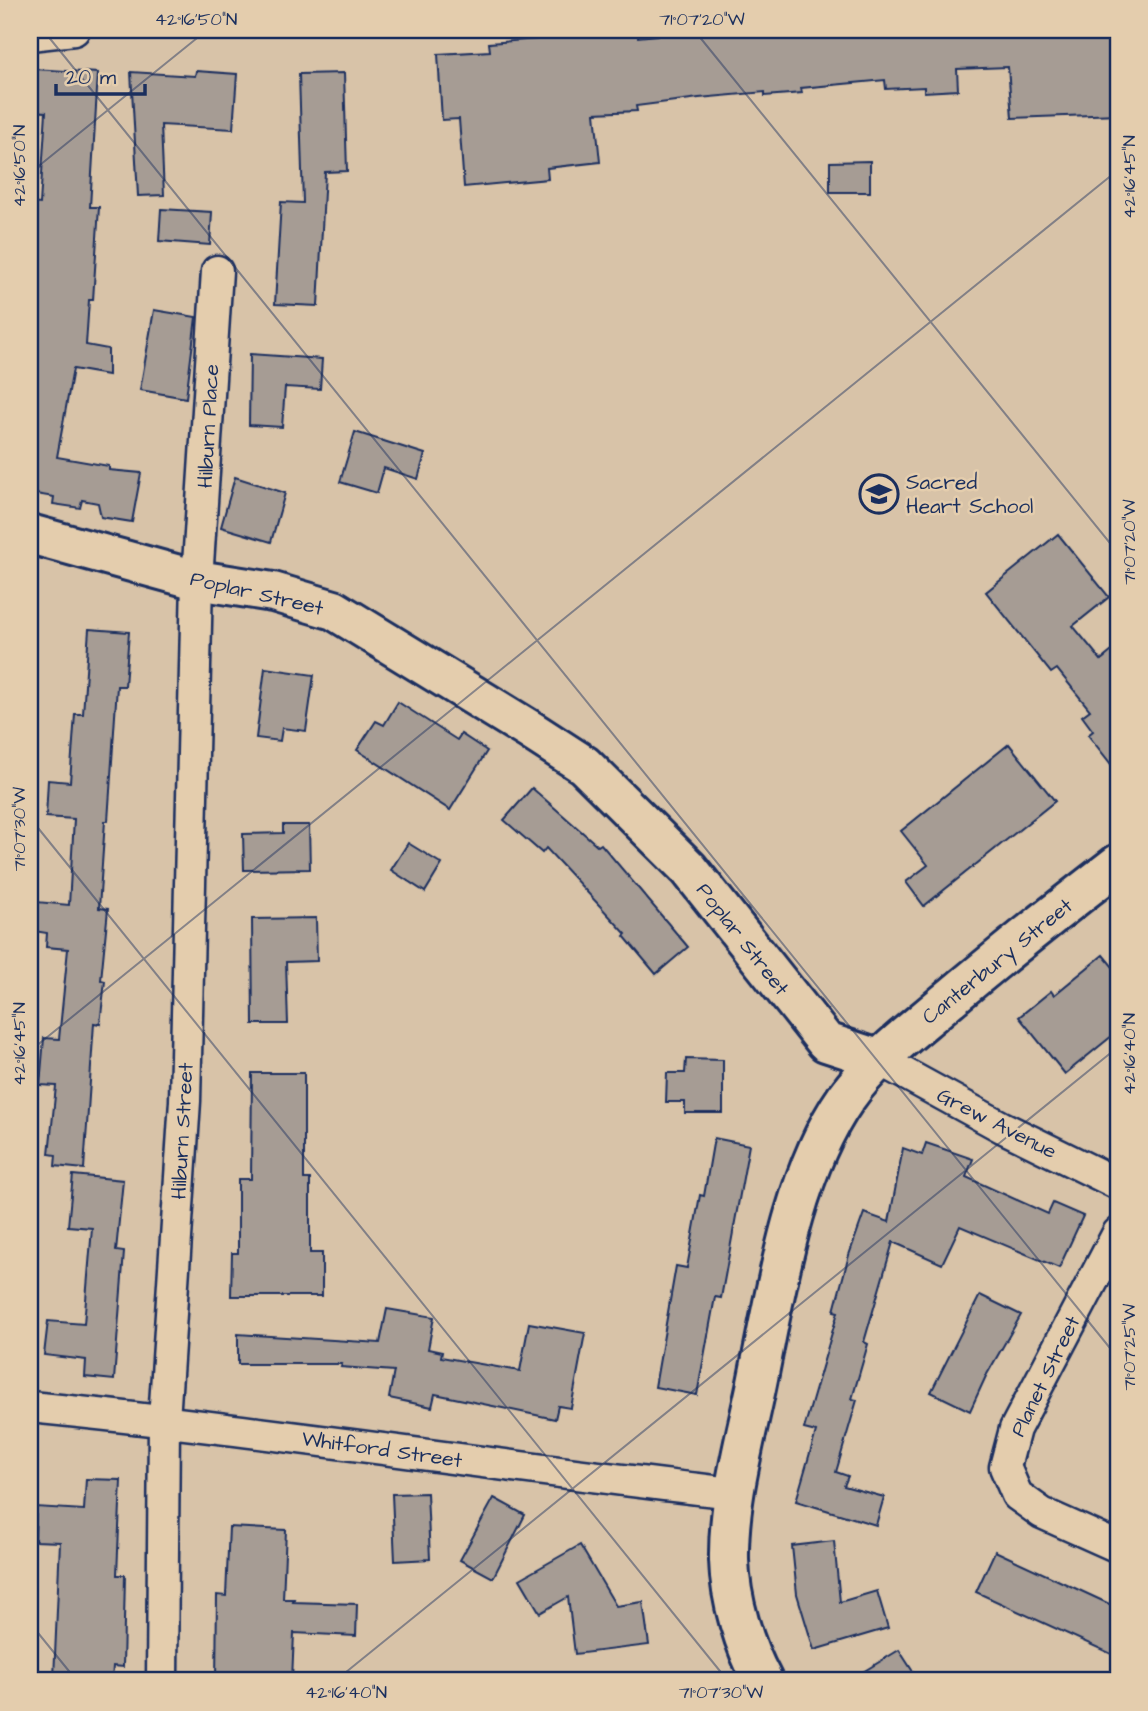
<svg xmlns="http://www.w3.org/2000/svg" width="1148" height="1711" font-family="'Architects Daughter',sans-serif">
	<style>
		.building { fill: #a69c94; stroke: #1b2f5e; stroke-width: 2 }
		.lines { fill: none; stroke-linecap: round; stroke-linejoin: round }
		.street-casing { stroke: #1b2f5e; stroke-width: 35 }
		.secondary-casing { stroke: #1b2f5e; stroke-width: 44 }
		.street { stroke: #e4cdad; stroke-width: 30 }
		.secondary { stroke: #e4cdad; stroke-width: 38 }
		.ticks { fill: none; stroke: #1b2f5e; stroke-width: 2; stroke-opacity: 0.45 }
		.labels { text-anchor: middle; stroke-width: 5; stroke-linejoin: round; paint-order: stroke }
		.street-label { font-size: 21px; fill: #1b2f5e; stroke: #e4cdad }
		.poi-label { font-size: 21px; fill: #1b2f5e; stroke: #e4cdad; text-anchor: start }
		.neatline { fill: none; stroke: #1b2f5e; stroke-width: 2.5 }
		.ticks-label { font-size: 18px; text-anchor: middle; fill: #1b2f5e }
	</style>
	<rect width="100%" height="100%" fill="#d8c3a8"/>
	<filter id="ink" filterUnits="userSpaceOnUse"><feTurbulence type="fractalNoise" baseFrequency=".0143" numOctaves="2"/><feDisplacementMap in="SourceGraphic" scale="14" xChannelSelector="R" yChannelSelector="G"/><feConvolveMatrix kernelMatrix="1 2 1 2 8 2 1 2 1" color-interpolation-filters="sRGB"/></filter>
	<g filter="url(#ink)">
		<g class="building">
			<polygon points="712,30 747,30 747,35 803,30 1118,30 1118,114 1012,118 1008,67 957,69 958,90 924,92 924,87 886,89 885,80 801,88 802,93 765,96 765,92 699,98 636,106 637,111 595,113 600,162 547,168 548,179 464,187 459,119 442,120 438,54 490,51 489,43 588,35 638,34 638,37"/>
			<polygon points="33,69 98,73 90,207 99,207 93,300 89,300 86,345 108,349 108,375 73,369 57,457 109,466 109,470 141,473 132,522 101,517 98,503 82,500 80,508 53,504 54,497 30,493 30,224 31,203 40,204 46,112 30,111"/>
			<polygon points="196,71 237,74 233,129 161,125 164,195 138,196 131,72 195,76"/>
			<polygon points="344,73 347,171 325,172 318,306 275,304 281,202 303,203 299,74"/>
			<polygon points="870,161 870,192 830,192 830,162"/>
			<polygon points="161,209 212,212 210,245 159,241"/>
			<polygon points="154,310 196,317 186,398 140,390"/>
			<polygon points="250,354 322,359 320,389 285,387 282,427 249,425"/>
			<polygon points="355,432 425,454 418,479 384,468 377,493 340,482"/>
			<polygon points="235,477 285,493 271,542 221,527"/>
			<polygon points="1058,534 1109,597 1073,626 1101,660 1118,646 1118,773 1088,735 1093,731 1082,716 1090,710 1057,669 1051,673 986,592"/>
			<polygon points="89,629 129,632 125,686 117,686 108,821 105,821 99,908 108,909 101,980 105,981 100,1024 94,1023 84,1169 55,1166 56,1155 49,1154 56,1086 40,1085 44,1038 59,1039 68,949 46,947 47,933 34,931 37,902 69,905 74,819 46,817 48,780 70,782 75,714 83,714"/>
			<polygon points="265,668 314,675 306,731 282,728 280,741 256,738"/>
			<polygon points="398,702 457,740 461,734 487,751 450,810 357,750 376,721 384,725"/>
			<polygon points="1009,744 1055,801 924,906 906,882 928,865 901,831"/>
			<polygon points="532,788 598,846 601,844 688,947 656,974 624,936 626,934 546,848 542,853 504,820"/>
			<polygon points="283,825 309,825 310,869 244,870 243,834 283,833"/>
			<polygon points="408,843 442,864 425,892 391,870"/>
			<polygon points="316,918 317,961 286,962 288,1024 253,1024 252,919"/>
			<polygon points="1103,955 1118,973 1118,1031 1065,1074 1019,1017 1051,991 1054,995"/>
			<polygon points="686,1059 723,1060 723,1113 685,1113 685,1102 666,1102 667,1073 685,1073"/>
			<polygon points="252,1073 304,1073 304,1179 310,1179 310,1253 322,1253 322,1296 231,1296 232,1253 238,1253 238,1179 251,1179"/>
			<polygon points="714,1138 749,1145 721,1298 715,1297 697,1395 655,1387 676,1266 687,1268 700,1195 704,1196"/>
			<polygon points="926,1143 973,1159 966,1177 1048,1214 1053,1203 1083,1216 1059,1268 960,1226 942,1264 893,1242 864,1342 868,1344 852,1399 857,1400 836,1472 848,1476 844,1486 884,1497 876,1525 796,1501 816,1432 804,1429 838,1312 834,1311 849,1255 864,1213 889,1222 903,1148 922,1155"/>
			<polygon points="73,1175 123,1180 116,1251 124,1252 114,1380 85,1377 86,1360 44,1355 48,1321 84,1324 92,1228 68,1226"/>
			<polygon points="980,1295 1021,1315 986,1376 970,1411 931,1392"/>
			<polygon points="387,1309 434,1317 428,1349 442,1352 441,1357 520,1371 529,1323 585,1333 571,1408 558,1406 555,1419 435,1394 432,1407 389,1398 394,1371 341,1367 342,1364 238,1364 238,1334 380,1343"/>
			<polygon points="86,1479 121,1480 117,1575 125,1575 123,1667 113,1666 112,1680 54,1678 60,1542 35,1541 36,1507 84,1510"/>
			<polygon points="427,1493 430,1559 395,1561 392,1494"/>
			<polygon points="494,1498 525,1515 493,1578 460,1560"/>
			<polygon points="229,1527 286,1530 283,1599 294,1599 293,1602 357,1604 356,1636 294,1633 292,1681 216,1681 217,1595 226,1596"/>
			<polygon points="834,1541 840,1602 877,1591 888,1628 814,1650 797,1594 792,1546"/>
			<polygon points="580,1545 616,1606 643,1602 649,1645 575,1654 568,1597 540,1613 520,1579"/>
			<polygon points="995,1551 1118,1608 1118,1657 976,1592"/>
			<polygon points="899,1650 919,1681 848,1681"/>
		</g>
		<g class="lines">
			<g class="street-casing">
				<g id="street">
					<polyline points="30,35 74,30"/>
					<polyline points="878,1059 1002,1127 1118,1184"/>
					<polyline points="1118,1233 1015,1429 1005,1467 1017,1495 1042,1513 1118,1547"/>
					<path d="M30 1407C265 1430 499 1467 734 1493"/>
					<polyline points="162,1681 164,1420 185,1101 197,580 217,271"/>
				</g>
			</g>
			<g class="secondary-casing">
				<g id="secondary">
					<polyline points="30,534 197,580 273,592 334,610 530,730 584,765 689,869 826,1042 878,1059"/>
					<path d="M763 1681C744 1646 730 1600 729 1560 728 1502 744 1445 756 1388 775 1296 792 1175 846 1098 872 1061 907 1035 941 1006 999 957 1058 910 1118 864"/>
				</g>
			</g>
			<use href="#street" class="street"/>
			<use href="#secondary" class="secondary"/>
		</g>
	</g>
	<path class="ticks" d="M43 30 1118 1358M694 30 1118 553M30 173 207 30M30 818 728 1681M30 1051 1118 170M30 1623 77 1681M335 1681 1118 1047"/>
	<defs>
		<g id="school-ring" transform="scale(2.0125)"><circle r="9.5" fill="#e4cdad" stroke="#1b2f5e" stroke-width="1.5"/><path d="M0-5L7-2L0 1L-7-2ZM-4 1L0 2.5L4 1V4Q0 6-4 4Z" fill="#1b2f5e"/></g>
	</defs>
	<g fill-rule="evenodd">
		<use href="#school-ring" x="879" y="494"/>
	</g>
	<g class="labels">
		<g class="street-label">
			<text transform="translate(208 426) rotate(-87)" y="7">Hilburn Place</text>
			<text transform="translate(257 593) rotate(13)" y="7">Poplar Street</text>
			<text transform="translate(743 939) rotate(52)" y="7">Poplar Street</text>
			<text transform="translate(997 961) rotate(-39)" y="7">Canterbury Street</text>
			<text transform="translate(997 1123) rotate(27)" y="7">Grew Avenue</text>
			<text transform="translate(182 1131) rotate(-87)" y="7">Hilburn Street</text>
			<text transform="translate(1045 1376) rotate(-64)" y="7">Planet Street</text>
			<text transform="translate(382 1449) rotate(8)" y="7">Whitford Street</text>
		</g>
		<g class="poi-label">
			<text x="906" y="489">Sacred<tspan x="906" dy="24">Heart School</tspan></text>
		</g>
	</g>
	<rect width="1148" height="1711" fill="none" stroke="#e4cdad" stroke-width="77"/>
	<path d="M56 84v10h89v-10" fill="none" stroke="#1b2f5e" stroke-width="3.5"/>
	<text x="66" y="84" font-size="21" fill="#1b2f5e" stroke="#e4cdad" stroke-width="5" paint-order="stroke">20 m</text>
	<rect x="38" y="38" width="1072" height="1634" class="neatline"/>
	<g class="ticks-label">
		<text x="196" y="25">42°16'50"N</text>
		<text x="702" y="25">71°07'20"W</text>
		<text transform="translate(19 166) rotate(-90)" y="6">42°16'50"N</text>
		<text transform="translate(1129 177) rotate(-90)" y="6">42°16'45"N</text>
		<text transform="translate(1129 542) rotate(-90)" y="6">71°07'20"W</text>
		<text transform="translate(19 829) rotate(-90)" y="6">71°07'30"W</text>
		<text transform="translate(19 1044) rotate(-90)" y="6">42°16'45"N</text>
		<text transform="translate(1129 1054) rotate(-90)" y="6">42°16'40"N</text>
		<text transform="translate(1129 1347) rotate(-90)" y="6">71°07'25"W</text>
		<text x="346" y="1698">42°16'40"N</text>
		<text x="721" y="1698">71°07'30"W</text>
	</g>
</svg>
